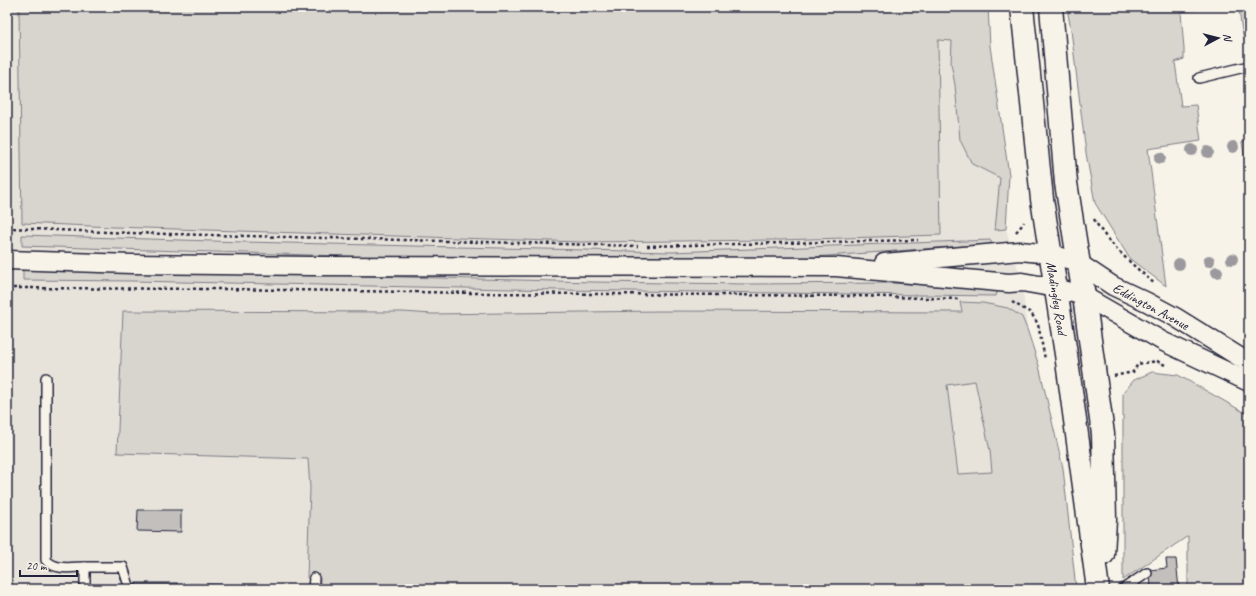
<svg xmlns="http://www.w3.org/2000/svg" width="1256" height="596" font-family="Caveat,sans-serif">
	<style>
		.built { fill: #e7e3db }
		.green { fill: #d8d5cf; stroke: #7d7c85; fill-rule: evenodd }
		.building { fill: #c2bfbd; stroke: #22223b }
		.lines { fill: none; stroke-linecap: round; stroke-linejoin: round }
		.lane-casing { stroke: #22223b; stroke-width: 12 }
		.street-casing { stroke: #22223b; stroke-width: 21 }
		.primary-casing { stroke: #22223b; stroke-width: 25 }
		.path { stroke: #22223b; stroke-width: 2.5; stroke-dasharray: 3 3; stroke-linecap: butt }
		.lane { stroke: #f7f3e8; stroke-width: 9 }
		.street { stroke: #f7f3e8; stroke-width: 18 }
		.primary { stroke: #f7f3e8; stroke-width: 22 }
		.tree { fill: #9b999d }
		.labels { text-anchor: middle; stroke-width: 3; stroke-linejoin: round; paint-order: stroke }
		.street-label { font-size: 14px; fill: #22223b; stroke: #f7f3e8 }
	</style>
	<rect width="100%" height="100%" fill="#f7f3e8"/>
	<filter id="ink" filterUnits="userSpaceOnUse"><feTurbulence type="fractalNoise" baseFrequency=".025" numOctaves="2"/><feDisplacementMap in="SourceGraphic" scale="8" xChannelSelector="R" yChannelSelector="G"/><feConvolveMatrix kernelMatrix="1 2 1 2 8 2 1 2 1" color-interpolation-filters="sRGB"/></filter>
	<g filter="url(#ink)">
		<polygon class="built" points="7,7 988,7 990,46 1009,175 1006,229 1022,282 1027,329 1039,366 1063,468 1076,589 7,589"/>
		<g class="green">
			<polygon points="19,7 988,7 990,46 1009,175 1006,229 995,230 1000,178 972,164 960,140 955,85 951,63 952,41 938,40 941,235 779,240 582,242 113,227 22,223"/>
			<polygon points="1070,7 1216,7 1181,12 1184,49 1184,59 1175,62 1181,106 1196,105 1201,141 1148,149 1166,286 1130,259 1095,203 1086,153 1071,30 1068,14"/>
			<path d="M1239 7H1249V49C1242 42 1240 17 1239 7Z"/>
			<polygon points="1249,141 1249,185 1242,142"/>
			<polygon points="22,235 244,242 671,252 991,240 991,244 813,257 631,265 22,246"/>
			<polygon points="23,267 593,282 748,284 892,283 998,290 996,296 558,290 132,281 23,280"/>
			<path d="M960 302 983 303 1008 308 1022 317 1027 329 1039 366 1063 468 1076 589H320V578H307L310 488 308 459 117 453 123 311 403 312 432 314 659 311 962 312ZM975 381 990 451 992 472 958 474 947 385Z"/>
			<polygon points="1152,372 1178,375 1249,415 1249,589 1188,589 1188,536 1123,580 1123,393 1134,380"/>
		</g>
		<g class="building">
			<polygon points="138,510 181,510 181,532 137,531"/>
			<polygon points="1166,559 1176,559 1179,589 1151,589 1150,570 1167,568"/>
			<rect x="136" y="583" width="41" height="6"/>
			<polygon points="189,584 245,585 245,589 189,589"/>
		</g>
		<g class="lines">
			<g class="lane-casing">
				<g id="lane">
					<polyline points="1199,78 1249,66"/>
					<path d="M46 378V560C56 571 71 567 85 567V589"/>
					<polyline points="85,567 123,567 130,589"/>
					<polyline points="313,589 314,578"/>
					<polyline points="1123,589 1147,573"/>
				</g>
			</g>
			<g class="street-casing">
				<g id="street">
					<polyline points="7,260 132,264 310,266 836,267 1009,283 1022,282 1056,288 1084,296 1164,342 1249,382"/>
					<polyline points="884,263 1020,251 1051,254 1077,262 1113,286 1147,302 1175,317 1249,363"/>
				</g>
			</g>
			<g class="primary-casing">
				<g id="primary">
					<polyline points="1022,7 1042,199 1066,354 1098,589"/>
					<polyline points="1051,7 1066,183 1084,296 1103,434 1105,520 1103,554"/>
				</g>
			</g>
			<g class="path">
				<path d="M1094 219C1106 242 1135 267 1155 284"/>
				<polyline points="7,228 131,233 638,246"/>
				<polyline points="1016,232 1023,224 1024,222"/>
				<polyline points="647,246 918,240"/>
				<polyline points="7,288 225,289 476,293 855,296 959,299"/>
				<polyline points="1012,302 1031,313 1038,324 1045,359"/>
				<polyline points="1114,376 1133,372 1138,364 1157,361 1165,365"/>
			</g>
			<use href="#lane" class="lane"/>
			<use href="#street" class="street"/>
			<use href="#primary" class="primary"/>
		</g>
		<g class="tree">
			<circle cx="1233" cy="147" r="6"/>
			<circle cx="1192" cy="150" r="6"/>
			<circle cx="1208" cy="152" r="6"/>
			<circle cx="1160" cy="158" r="6"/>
			<circle cx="1232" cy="259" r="6"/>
			<circle cx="1209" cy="261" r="6"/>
			<circle cx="1179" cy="264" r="6"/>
			<circle cx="1217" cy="272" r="6"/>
		</g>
	</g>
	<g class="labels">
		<g class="street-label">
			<text transform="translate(1057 298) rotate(81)" y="5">Madingley Road</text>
			<text transform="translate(1151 306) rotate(28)" y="5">Eddington Avenue</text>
		</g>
	</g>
	<rect width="1256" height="596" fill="none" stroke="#f7f3e8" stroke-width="24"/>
	<rect x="12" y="12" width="1232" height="572" fill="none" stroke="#22223b" stroke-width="1.5" filter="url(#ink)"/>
	<g transform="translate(1218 38) rotate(83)" stroke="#f7f3e8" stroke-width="3" paint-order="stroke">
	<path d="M0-3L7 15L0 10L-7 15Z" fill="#22223b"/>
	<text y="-6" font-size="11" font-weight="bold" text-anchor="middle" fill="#22223b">N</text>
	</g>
	<path d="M20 570v6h57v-6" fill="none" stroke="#22223b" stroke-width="2"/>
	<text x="26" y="570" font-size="12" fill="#22223b" stroke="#f7f3e8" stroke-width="3" paint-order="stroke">20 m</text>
</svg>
